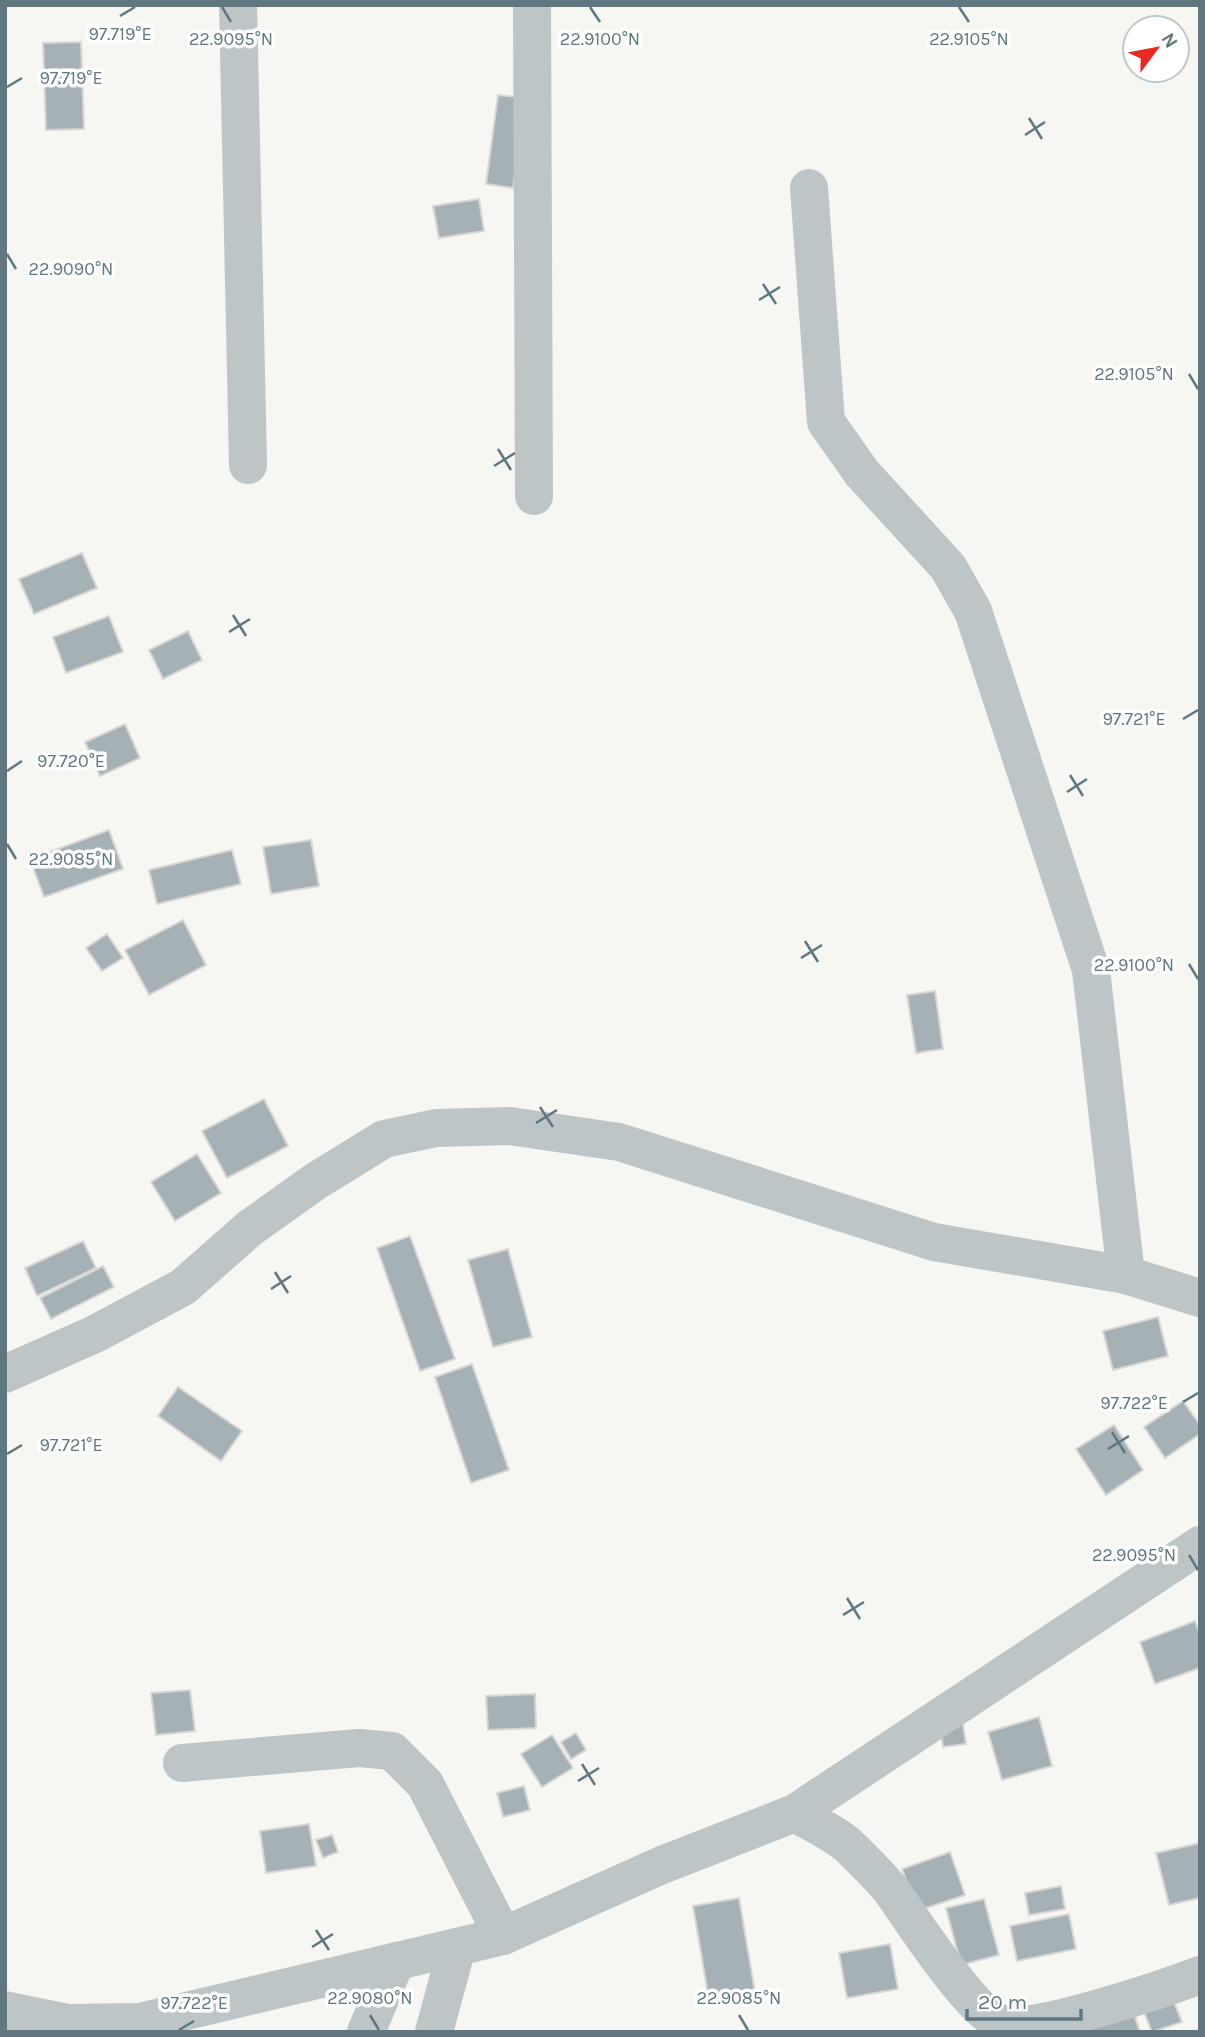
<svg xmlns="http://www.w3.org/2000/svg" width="1205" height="2037" font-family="Karla,sans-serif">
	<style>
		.building { fill: #a6b1b5; stroke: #d8d7d5; stroke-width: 2 }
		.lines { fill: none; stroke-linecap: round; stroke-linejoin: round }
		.minor { stroke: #bec5c7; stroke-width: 38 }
		.ticks { fill: none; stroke: #60777f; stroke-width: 2.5 }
		.ticks-label { font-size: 18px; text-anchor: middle; fill: #60777f; stroke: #fff; stroke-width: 7; stroke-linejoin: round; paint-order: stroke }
	</style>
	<rect width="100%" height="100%" fill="#f6f6f2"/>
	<g class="building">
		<polygon points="81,42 84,129 46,130 43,43"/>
		<polygon points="498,95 525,98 513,188 486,184"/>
		<polygon points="479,199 484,231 439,238 433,206"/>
		<polygon points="82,553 97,588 34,614 19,579"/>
		<polygon points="109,616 123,652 66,673 53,637"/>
		<polygon points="188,631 202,660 163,679 149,650"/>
		<polygon points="125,724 140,758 100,776 85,742"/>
		<polygon points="109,830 123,869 44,897 30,859"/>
		<polygon points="311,840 319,886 271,894 263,847"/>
		<polygon points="232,850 241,884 157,904 149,870"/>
		<polygon points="183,920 206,965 149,995 125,950"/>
		<polygon points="107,934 123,958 102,971 86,948"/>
		<polygon points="935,991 943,1049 916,1053 907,995"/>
		<polygon points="264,1099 288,1146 227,1178 202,1131"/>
		<polygon points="197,1154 221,1193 175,1221 151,1182"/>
		<polygon points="410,1236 455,1359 420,1371 377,1248"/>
		<polygon points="83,1241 96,1268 37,1296 25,1268"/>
		<polygon points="508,1249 532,1337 493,1347 468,1260"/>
		<polygon points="103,1266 114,1287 51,1319 40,1298"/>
		<polygon points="1158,1317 1168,1356 1113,1370 1103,1331"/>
		<polygon points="472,1364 509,1470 471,1483 435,1377"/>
		<polygon points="178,1387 242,1431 221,1461 158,1416"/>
		<polygon points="1183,1401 1200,1425 1200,1434 1165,1458 1144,1427"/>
		<polygon points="1114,1425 1143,1470 1106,1495 1076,1449"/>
		<polygon points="1195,1621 1200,1635 1200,1668 1155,1684 1140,1642"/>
		<polygon points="190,1690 195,1731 156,1735 151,1693"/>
		<polygon points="535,1694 536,1728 488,1730 486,1696"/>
		<polygon points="961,1711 966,1744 943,1747 938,1714"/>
		<polygon points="1039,1717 1052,1766 1002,1780 988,1732"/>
		<polygon points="576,1733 586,1750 571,1759 561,1742"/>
		<polygon points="552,1735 573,1768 542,1787 521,1754"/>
		<polygon points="524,1786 530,1810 503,1817 497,1793"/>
		<polygon points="309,1824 316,1866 266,1873 260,1831"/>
		<polygon points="332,1835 338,1852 323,1858 316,1840"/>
		<polygon points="1200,1843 1200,1898 1169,1905 1156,1853"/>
		<polygon points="950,1852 965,1895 917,1911 902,1869"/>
		<polygon points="1061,1886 1065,1909 1029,1915 1025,1893"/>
		<polygon points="739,1898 755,1992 709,2000 693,1906"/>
		<polygon points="984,1899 999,1955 961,1965 946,1908"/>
		<polygon points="1069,1914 1076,1949 1017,1961 1010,1926"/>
		<polygon points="890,1944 898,1989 847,1998 839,1953"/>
		<polygon points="1165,1980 1182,2022 1152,2032 1136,1992"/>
		<polygon points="1126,1990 1140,2032 1081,2032"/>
	</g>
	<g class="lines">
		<g class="minor">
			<polyline points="238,5 248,465"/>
			<polyline points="532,5 534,496"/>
			<polyline points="809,188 826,422 862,473 948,567 973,611 1091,970 1126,1275"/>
			<polyline points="5,1374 95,1334 183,1287 250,1228 316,1181 384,1139 436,1128 510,1126 619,1142 934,1242 1126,1275 1200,1298"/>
			<polyline points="182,1763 359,1748 392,1751 425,1784 503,1936"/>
			<path d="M795 1813C813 1824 838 1834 853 1850 866 1863 881 1877 893 1893 913 1921 974 2017 1005 2025 1035 2032 1166 1988 1200 1975"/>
			<polyline points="5,2010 68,2023 140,2022 503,1936 662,1865 795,1813 1200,1545"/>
			<polyline points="366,2032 396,1961"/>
			<polyline points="434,2032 457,1947"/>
		</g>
	</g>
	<path class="ticks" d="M222 7 231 22M590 7 600 22M959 7 969 22M120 16 135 7M7 87 22 78M1029 118 1042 139M1025 135 1045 122M7 254 16 269M763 284 776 304M759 300 780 287M1189 374 1198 389M498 449 511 470M494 466 515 453M233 615 246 636M229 632 250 619M1183 719 1198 710M7 771 22 761M1070 775 1083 796M1067 792 1087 779M7 844 16 859M805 941 818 962M801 958 822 945M1189 964 1198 979M540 1107 553 1127M536 1123 557 1110M275 1272 288 1293M271 1289 291 1276M1183 1402 1198 1393M1112 1432 1125 1453M1108 1449 1129 1436M7 1454 22 1445M1189 1555 1198 1570M847 1598 860 1619M843 1615 864 1602M582 1764 595 1785M578 1781 599 1768M316 1930 329 1950M312 1947 333 1934M370 2015 379 2030M739 2015 748 2030M179 2030 194 2021"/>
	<g class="ticks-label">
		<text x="120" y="40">97.719°E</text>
		<text x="231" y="45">22.9095°N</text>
		<text x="600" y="45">22.9100°N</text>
		<text x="969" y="45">22.9105°N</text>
		<text x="71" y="84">97.719°E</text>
		<text x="71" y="275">22.9090°N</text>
		<text x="1134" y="380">22.9105°N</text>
		<text x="1134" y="725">97.721°E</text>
		<text x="71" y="767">97.720°E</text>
		<text x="71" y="865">22.9085°N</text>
		<text x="1134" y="971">22.9100°N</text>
		<text x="1134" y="1409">97.722°E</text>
		<text x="71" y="1451">97.721°E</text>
		<text x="1134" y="1561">22.9095°N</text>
		<text x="370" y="2004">22.9080°N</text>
		<text x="739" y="2004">22.9085°N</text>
		<text x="194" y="2009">97.722°E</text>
	</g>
	<rect width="1205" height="2037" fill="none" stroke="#60777f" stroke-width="14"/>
	<g transform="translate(1156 49) rotate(58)"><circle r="33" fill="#ffffff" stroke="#bfc9cc" stroke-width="2"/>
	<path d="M0-5L12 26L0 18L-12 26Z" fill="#e92a20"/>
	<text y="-10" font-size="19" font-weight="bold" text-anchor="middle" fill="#60777f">N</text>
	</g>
	<path d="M967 2009v10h114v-10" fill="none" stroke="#60777f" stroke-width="3.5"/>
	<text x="978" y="2009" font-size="21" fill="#60777f" stroke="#ffffff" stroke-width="5" paint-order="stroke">20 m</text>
</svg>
